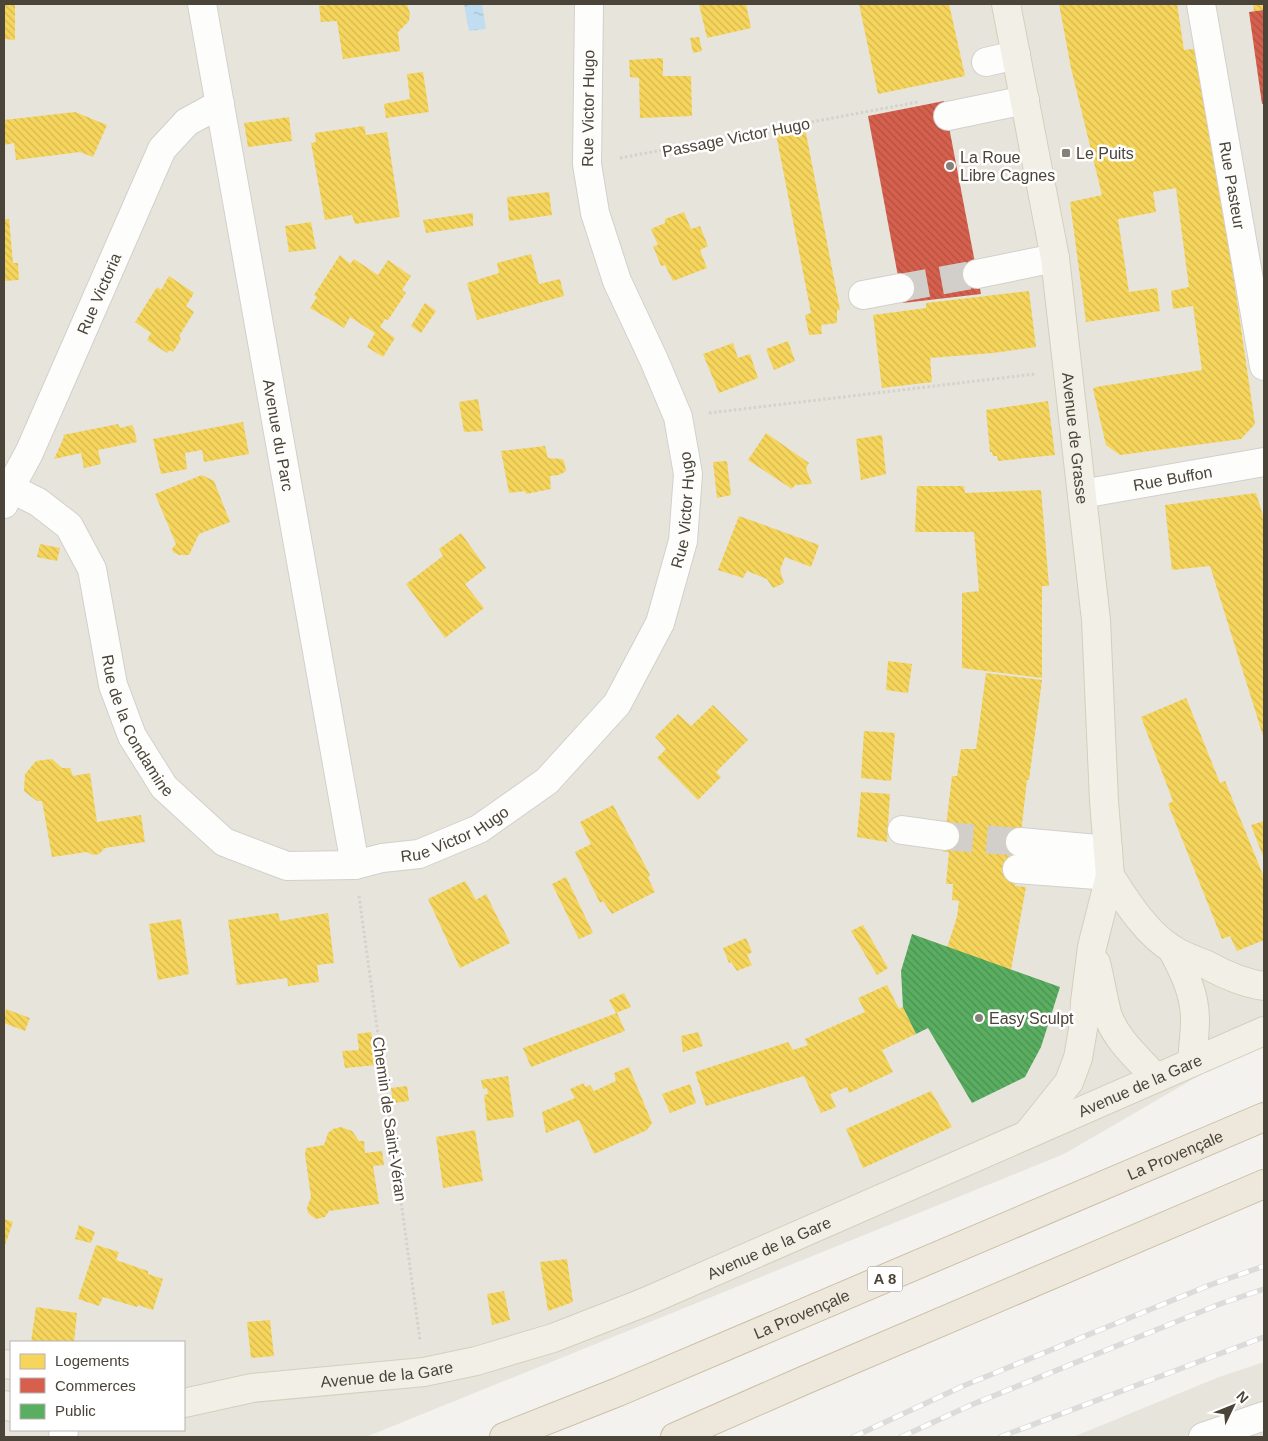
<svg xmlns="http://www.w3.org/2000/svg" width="1268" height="1441" font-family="Arial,sans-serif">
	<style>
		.residential { fill: #e7e4dc; fill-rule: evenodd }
		.water { fill: url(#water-ripples) }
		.homes { fill: url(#homes-back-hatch) }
		.shops { fill: url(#shops-back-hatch) }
		.public { fill: url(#public-back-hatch) }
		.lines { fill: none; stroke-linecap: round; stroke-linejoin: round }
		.minor-tunnel { stroke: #d2cfca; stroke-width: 28; stroke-dasharray: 28 14; stroke-linecap: butt }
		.minor-casing { stroke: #d2d0cb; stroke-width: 30 }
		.major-casing { stroke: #d6cebb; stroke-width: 30 }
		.highway-casing { stroke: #ccbfa9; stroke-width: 30 }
		.path { stroke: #d3d2cc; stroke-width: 3; stroke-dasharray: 2.5 2.5; stroke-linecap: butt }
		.minor { stroke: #fdfdfc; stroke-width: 28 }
		.major { stroke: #f2efe6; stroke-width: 28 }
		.highway { stroke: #ede8db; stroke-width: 28 }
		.rail-casing { stroke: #dbdbda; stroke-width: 5.5 }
		.rail { stroke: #fff; stroke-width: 4; stroke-dasharray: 11; stroke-linecap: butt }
		.poi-dot { fill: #868178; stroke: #fff; stroke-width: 2 }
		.labels { text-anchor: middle; stroke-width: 5; stroke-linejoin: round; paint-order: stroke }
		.shield { fill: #fff; stroke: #817c74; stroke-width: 1 }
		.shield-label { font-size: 15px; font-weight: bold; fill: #4b4439 }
		.street-label { font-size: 16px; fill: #4b4439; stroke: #fff }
		.poi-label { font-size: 16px; fill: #4b4439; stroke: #fff; text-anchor: start }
	</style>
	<defs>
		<pattern id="water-ripples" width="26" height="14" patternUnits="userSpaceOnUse" patternTransform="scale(1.25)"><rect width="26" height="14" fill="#c0ddf1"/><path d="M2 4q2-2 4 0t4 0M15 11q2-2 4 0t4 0" fill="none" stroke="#a6bfcf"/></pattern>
		<pattern id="homes-back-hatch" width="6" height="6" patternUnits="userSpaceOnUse" patternTransform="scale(1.25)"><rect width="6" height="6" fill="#f6d55c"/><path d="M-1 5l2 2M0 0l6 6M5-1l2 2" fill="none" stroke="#d4b851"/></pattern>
		<pattern id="shops-back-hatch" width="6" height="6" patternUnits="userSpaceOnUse" patternTransform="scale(1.25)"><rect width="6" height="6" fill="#d6604d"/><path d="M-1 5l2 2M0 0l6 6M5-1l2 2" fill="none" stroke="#b05141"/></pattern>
		<pattern id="public-back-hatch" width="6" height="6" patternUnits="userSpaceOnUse" patternTransform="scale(1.25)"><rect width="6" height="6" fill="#5aae61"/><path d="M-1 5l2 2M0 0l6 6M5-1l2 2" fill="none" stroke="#4c8f51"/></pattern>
	</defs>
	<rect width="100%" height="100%" fill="#f4f2ee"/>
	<g class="residential">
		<path d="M4 4H1264V1038L1064 1154 366 1437H4ZM11 1342H184V1430H11Z"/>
		<polygon points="1264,1362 1264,1437 1073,1437 1219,1377"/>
	</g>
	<polygon class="water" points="464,4 482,4 486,29 469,31"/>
	<g class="homes">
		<polygon points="4,4 15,4 15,40 4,39"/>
		<polygon points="330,4 407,4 410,14 409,21 398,32 400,51 343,59 337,21 321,22 319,6"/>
		<polygon points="699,4 746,4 751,28 707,38"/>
		<polygon points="859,4 949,4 965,76 878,94"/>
		<polygon points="1059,4 1177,4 1184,50 1200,48 1255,424 1241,439 1120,455 1106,445 1093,389 1096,387 1202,370 1193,306 1173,309 1171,291 1189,287 1176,188 1153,192 1156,212 1118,219 1129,292 1157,288 1160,311 1086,322 1070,202 1102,195 1071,68"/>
		<polygon points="1253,4 1264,4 1264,10 1254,12"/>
		<polygon points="699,37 702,51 693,53 690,38"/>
		<polygon points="663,58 663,76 691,76 692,116 640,118 639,78 630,77 629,60"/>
		<polygon points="423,72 429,112 386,118 384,104 410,99 407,74"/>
		<polygon points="75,112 107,125 93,157 80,152 16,160 14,143 4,145 4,120"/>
		<polygon points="289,117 292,141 248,147 244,123"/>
		<polygon points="364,126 366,135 387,132 400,217 355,224 352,215 325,220 311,143 316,142 315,133"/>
		<polygon points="805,128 840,310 837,310 837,323 821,325 822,334 809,335 805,315 811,313 776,134"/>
		<polygon points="549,192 552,215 509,221 507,197"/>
		<polygon points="684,212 691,229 700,226 708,246 700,250 707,268 673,281 665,265 661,266 653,246 658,245 651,229 665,223 665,219"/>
		<polygon points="473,213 473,226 426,233 423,220"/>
		<polygon points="4,219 9,219 13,263 18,263 19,280 4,281"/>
		<polygon points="311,222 316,249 289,252 285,226"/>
		<polygon points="531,254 539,284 560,279 564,296 477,320 467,283 499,273 497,263"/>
		<polygon points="340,255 350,264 354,259 378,275 388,260 411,276 402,290 406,293 388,320 385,319 380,327 395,338 383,357 367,347 375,333 350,317 344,328 310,308 317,297 314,295"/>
		<polygon points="169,276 194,293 186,306 194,312 179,336 181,339 173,352 170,350 167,353 147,340 151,333 135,322 157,287 161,290"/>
		<polygon points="1029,291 1036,347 993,353 930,358 932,382 882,388 873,315 926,308 926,303"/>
		<polygon points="425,303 436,311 421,333 411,326"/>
		<polygon points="788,341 795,361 774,370 766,349"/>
		<polygon points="733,343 738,358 750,354 758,378 719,393 703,354"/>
		<polygon points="478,399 483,431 464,432 459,402"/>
		<polygon points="1048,401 1055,455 998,461 997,456 993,456 992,452 990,452 986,410"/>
		<polygon points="243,422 249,454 204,462 202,450 185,453 187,469 161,474 153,439"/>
		<polygon points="118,424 120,428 132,425 134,429 137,442 98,450 101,464 84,468 81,453 54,459 64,437 63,435"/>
		<polygon points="766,433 809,463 806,468 812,484 795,485 792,489 748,460"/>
		<polygon points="882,435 886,474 861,480 856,439"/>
		<polygon points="545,446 548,458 562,459 564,461 566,471 559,475 550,476 551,489 526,494 525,491 509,493 501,451"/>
		<polygon points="727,461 731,495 717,498 713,462"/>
		<polygon points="202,475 214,481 230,522 199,534 189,555 179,555 173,552 172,549 176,544 155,494"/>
		<polygon points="917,486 964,486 965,493 1041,490 1049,586 1042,586 1042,678 962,668 962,593 979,591 974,532 915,532"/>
		<polygon points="1256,493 1264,519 1264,739 1210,566 1172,570 1165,505"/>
		<polygon points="739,516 819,545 811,567 785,557 780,570 784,583 773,588 767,579 747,571 743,578 718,570"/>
		<polygon points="461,533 486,568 465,584 484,608 445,638 406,584 443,556 439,549"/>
		<polygon points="40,544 60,548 57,561 37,557"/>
		<polygon points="888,661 912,664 908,693 886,690"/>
		<polygon points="986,673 1042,680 1029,780 1027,780 1015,886 1026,887 1011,970 947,948 957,917 959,901 952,900 953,884 946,884 949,852 943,852 952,776 957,776 961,749 976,749"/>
		<polygon points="1186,698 1220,783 1225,781 1263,875 1264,874 1264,940 1237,951 1230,936 1222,939 1168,804 1173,801 1141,717"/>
		<polygon points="713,705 748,740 716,772 721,777 698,800 657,758 666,749 655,737 678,714 691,726"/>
		<polygon points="864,731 895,733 891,781 861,778"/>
		<polygon points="52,759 62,768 70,768 73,776 90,773 97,822 141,815 145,842 105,848 99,854 93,855 87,852 52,857 42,801 37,801 24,791 25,774 36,761"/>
		<polygon points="861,792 890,794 887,842 857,837"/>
		<polygon points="613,805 650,875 648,878 655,892 612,914 603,901 600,903 575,852 591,844 580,822"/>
		<polygon points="1264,821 1264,859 1251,825"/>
		<polygon points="566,877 593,933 579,939 552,884"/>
		<polygon points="465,881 476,900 486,894 510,943 460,968 428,899"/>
		<polygon points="278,913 280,921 328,913 334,963 317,965 319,982 288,986 287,978 237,985 228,920"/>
		<polygon points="181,919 189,974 158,980 149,924"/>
		<polygon points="863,925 888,968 877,975 851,931"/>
		<polygon points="746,938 752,952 747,955 752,965 737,971 731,962 729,963 723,948"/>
		<polygon points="887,985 899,1009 903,1007 916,1034 882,1050 893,1072 849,1093 847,1087 830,1094 836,1107 821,1113 804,1076 706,1106 695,1072 788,1042 793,1050 808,1045 805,1039 865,1012 858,998"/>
		<polygon points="624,993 631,1007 616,1013 609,1000"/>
		<polygon points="6,1009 30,1018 25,1031 4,1023"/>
		<polygon points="617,1013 625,1031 531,1067 523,1048"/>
		<polygon points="371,1032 377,1065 345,1068 342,1051 359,1050 357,1034"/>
		<polygon points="698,1032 703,1046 683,1052 681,1036"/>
		<polygon points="629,1067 652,1123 647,1130 594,1154 579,1120 546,1133 542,1112 575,1098 570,1089 584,1083 585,1087 590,1085 594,1091 616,1081 614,1073"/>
		<polygon points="508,1076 514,1117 487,1121 484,1095 488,1094 487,1088 483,1089 481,1080"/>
		<polygon points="690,1084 696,1103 670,1113 662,1094"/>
		<polygon points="407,1086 409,1101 393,1103 391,1088"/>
		<polygon points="931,1091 952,1127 863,1168 846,1129"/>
		<polygon points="341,1127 352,1131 359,1141 364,1141 365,1153 382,1151 384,1165 373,1166 379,1204 329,1211 325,1217 316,1219 308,1213 307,1208 311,1197 305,1154 306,1148 324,1145 328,1133 333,1129"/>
		<polygon points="475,1130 483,1181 443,1188 436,1137"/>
		<polygon points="4,1219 13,1222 4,1248"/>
		<polygon points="79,1225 95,1232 91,1243 75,1239"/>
		<polygon points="96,1245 119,1252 116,1260 148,1271 148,1274 163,1279 153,1310 138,1305 137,1307 103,1297 99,1306 78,1299"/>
		<polygon points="567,1259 573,1302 548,1311 540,1262"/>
		<polygon points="504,1291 510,1320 492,1325 487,1294"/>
		<polygon points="36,1307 77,1313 74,1342 31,1342"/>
		<polygon points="270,1320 274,1356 251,1358 247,1322"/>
	</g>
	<g class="shops">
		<polygon points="1264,10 1264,104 1262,104 1249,12"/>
		<polygon points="944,101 981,294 903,303 868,116"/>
	</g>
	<polygon class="public" points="912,934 1060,987 1041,1047 1025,1077 972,1103 928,1028 916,1034 903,1007 901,971"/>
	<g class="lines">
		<g class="minor-tunnel">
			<polyline points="900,288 977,274"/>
			<polyline points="945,836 1020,842"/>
		</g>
		<g class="minor-casing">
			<g id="minor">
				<path id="s1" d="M202 4 355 865"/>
				<path id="s2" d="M1201 4 1264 366"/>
				<polyline points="986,62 1016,55"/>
				<polyline points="948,116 1025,100"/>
				<polyline points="977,274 1055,258"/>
				<polyline points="863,295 900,288"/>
				<path id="s3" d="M4 487 10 488 38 502 69 526 92 569 113 685 132 736 164 787 224 842 287 866 355 865 382 858 419 854 479 829 547 781 617 704 660 623 683 541 688 474 678 417 654 360 617 281 595 213 587 164 589 4"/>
				<path id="s4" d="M1082 494 1264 462"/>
				<path id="s5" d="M4 504 10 488 29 453 162 149 187 122 220 104"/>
				<polyline points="902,830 945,836"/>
				<polyline points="1020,842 1108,850"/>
				<polyline points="1017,869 1110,876"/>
				<polyline points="63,1437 64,1430"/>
				<polyline points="1203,1437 1264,1416"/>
			</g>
		</g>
		<g class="major-casing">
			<g id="major">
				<path id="s6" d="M1006 4 1055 258 1096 620 1104 801 1110 876 1092 947 1085 1002 1084 1023 1078 1058 1069 1082 1029 1132"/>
				<path d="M1110 876C1127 902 1145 932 1172 949 1182 956 1195 960 1207 965 1225 975 1243 983 1264 986"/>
				<path d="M1172 949C1183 970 1195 993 1195 1019 1195 1033 1193 1048 1192 1062"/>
				<path d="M1096 963C1100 979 1103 997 1107 1013 1115 1039 1138 1058 1156 1078"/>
				<polyline points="4,1364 11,1365"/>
				<path id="s7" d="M184 1403 252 1388 424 1372 476 1361 553 1338 645 1302 1264 1031"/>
				<polyline points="4,1405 11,1407"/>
			</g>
		</g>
		<g class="highway-casing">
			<g id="highway">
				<path id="s8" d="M504 1437 618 1392 1264 1117"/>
				<polyline points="675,1437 805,1380 1264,1184"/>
			</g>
		</g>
		<g class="path">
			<polyline points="620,158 918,102"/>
			<polyline points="709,413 1035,374"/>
			<polyline points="359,896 420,1340"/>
		</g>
		<use href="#minor" class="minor"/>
		<use href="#major" class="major"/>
		<use href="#highway" class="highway"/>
		<g class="rail-casing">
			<g id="rail">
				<polyline points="853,1437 963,1386 1210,1285 1264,1266"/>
				<polyline points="901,1437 971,1405 1220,1304 1264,1289"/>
				<polyline points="1000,1437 1264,1337"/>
			</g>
		</g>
		<use href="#rail" class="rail"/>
	</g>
	<g class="poi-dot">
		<rect x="1061" y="148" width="10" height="10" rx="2.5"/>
		<circle cx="950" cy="166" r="5"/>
		<circle cx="979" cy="1018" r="5"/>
	</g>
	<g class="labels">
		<rect class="shield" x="867.5" y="1266.5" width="35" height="25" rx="4"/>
		<g class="shield-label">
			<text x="885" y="1284">A 8</text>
		</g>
		<g class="street-label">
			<text dy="6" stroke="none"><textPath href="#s3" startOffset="1520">Rue Victor Hugo</textPath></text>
			<text transform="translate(736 137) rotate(-11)" y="6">Passage Victor Hugo</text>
			<text dy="6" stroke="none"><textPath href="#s2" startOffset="184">Rue Pasteur</textPath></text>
			<text dy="6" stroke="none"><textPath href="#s5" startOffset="231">Rue Victoria</textPath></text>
			<text dy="6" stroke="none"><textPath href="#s1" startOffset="438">Avenue du Parc</textPath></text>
			<text dy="6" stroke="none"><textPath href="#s6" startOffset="440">Avenue de Grasse</textPath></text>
			<text dy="6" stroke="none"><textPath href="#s4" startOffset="92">Rue Buffon</textPath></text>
			<text dy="6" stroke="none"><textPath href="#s3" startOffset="1100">Rue Victor Hugo</textPath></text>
			<text dy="6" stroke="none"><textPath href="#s3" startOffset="290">Rue de la Condamine</textPath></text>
			<text dy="6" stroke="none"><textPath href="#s3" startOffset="680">Rue Victor Hugo</textPath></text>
			<text dy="6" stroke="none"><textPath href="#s7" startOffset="1015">Avenue de la Gare</textPath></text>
			<text transform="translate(390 1119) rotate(82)" y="6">Chemin de Saint-Véran</text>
			<text dy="6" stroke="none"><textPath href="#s8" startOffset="728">La Provençale</textPath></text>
			<text dy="6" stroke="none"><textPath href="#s7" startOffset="610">Avenue de la Gare</textPath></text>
			<text dy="6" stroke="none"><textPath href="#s8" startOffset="322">La Provençale</textPath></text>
			<text dy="6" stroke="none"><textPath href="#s7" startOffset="205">Avenue de la Gare</textPath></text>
		</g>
		<g class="poi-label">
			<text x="1076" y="159">Le Puits</text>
			<text x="960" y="163">La Roue<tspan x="960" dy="18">Libre Cagnes</tspan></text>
			<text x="989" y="1024">Easy Sculpt</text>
		</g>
	</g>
	<rect width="1268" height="1441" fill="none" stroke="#4b4439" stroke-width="10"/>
	<rect x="10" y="1341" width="175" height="90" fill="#ffffff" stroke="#b7b4b0"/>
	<rect x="20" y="1354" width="25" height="15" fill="#f6d55c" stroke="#b7b4b0"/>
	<text x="55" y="1366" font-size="15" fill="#4b4439">Logements</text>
	<rect x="20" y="1378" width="25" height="15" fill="#d6604d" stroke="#b7b4b0"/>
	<text x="55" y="1391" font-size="15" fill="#4b4439">Commerces</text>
	<rect x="20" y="1404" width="25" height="15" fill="#5aae61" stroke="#b7b4b0"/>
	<text x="55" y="1416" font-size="15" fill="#4b4439">Public</text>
	<g transform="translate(1233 1406) rotate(47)" stroke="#ffffff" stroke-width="4" paint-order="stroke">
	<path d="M0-4L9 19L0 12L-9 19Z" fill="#4b4439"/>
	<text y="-8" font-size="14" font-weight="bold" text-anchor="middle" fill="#4b4439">N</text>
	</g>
</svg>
